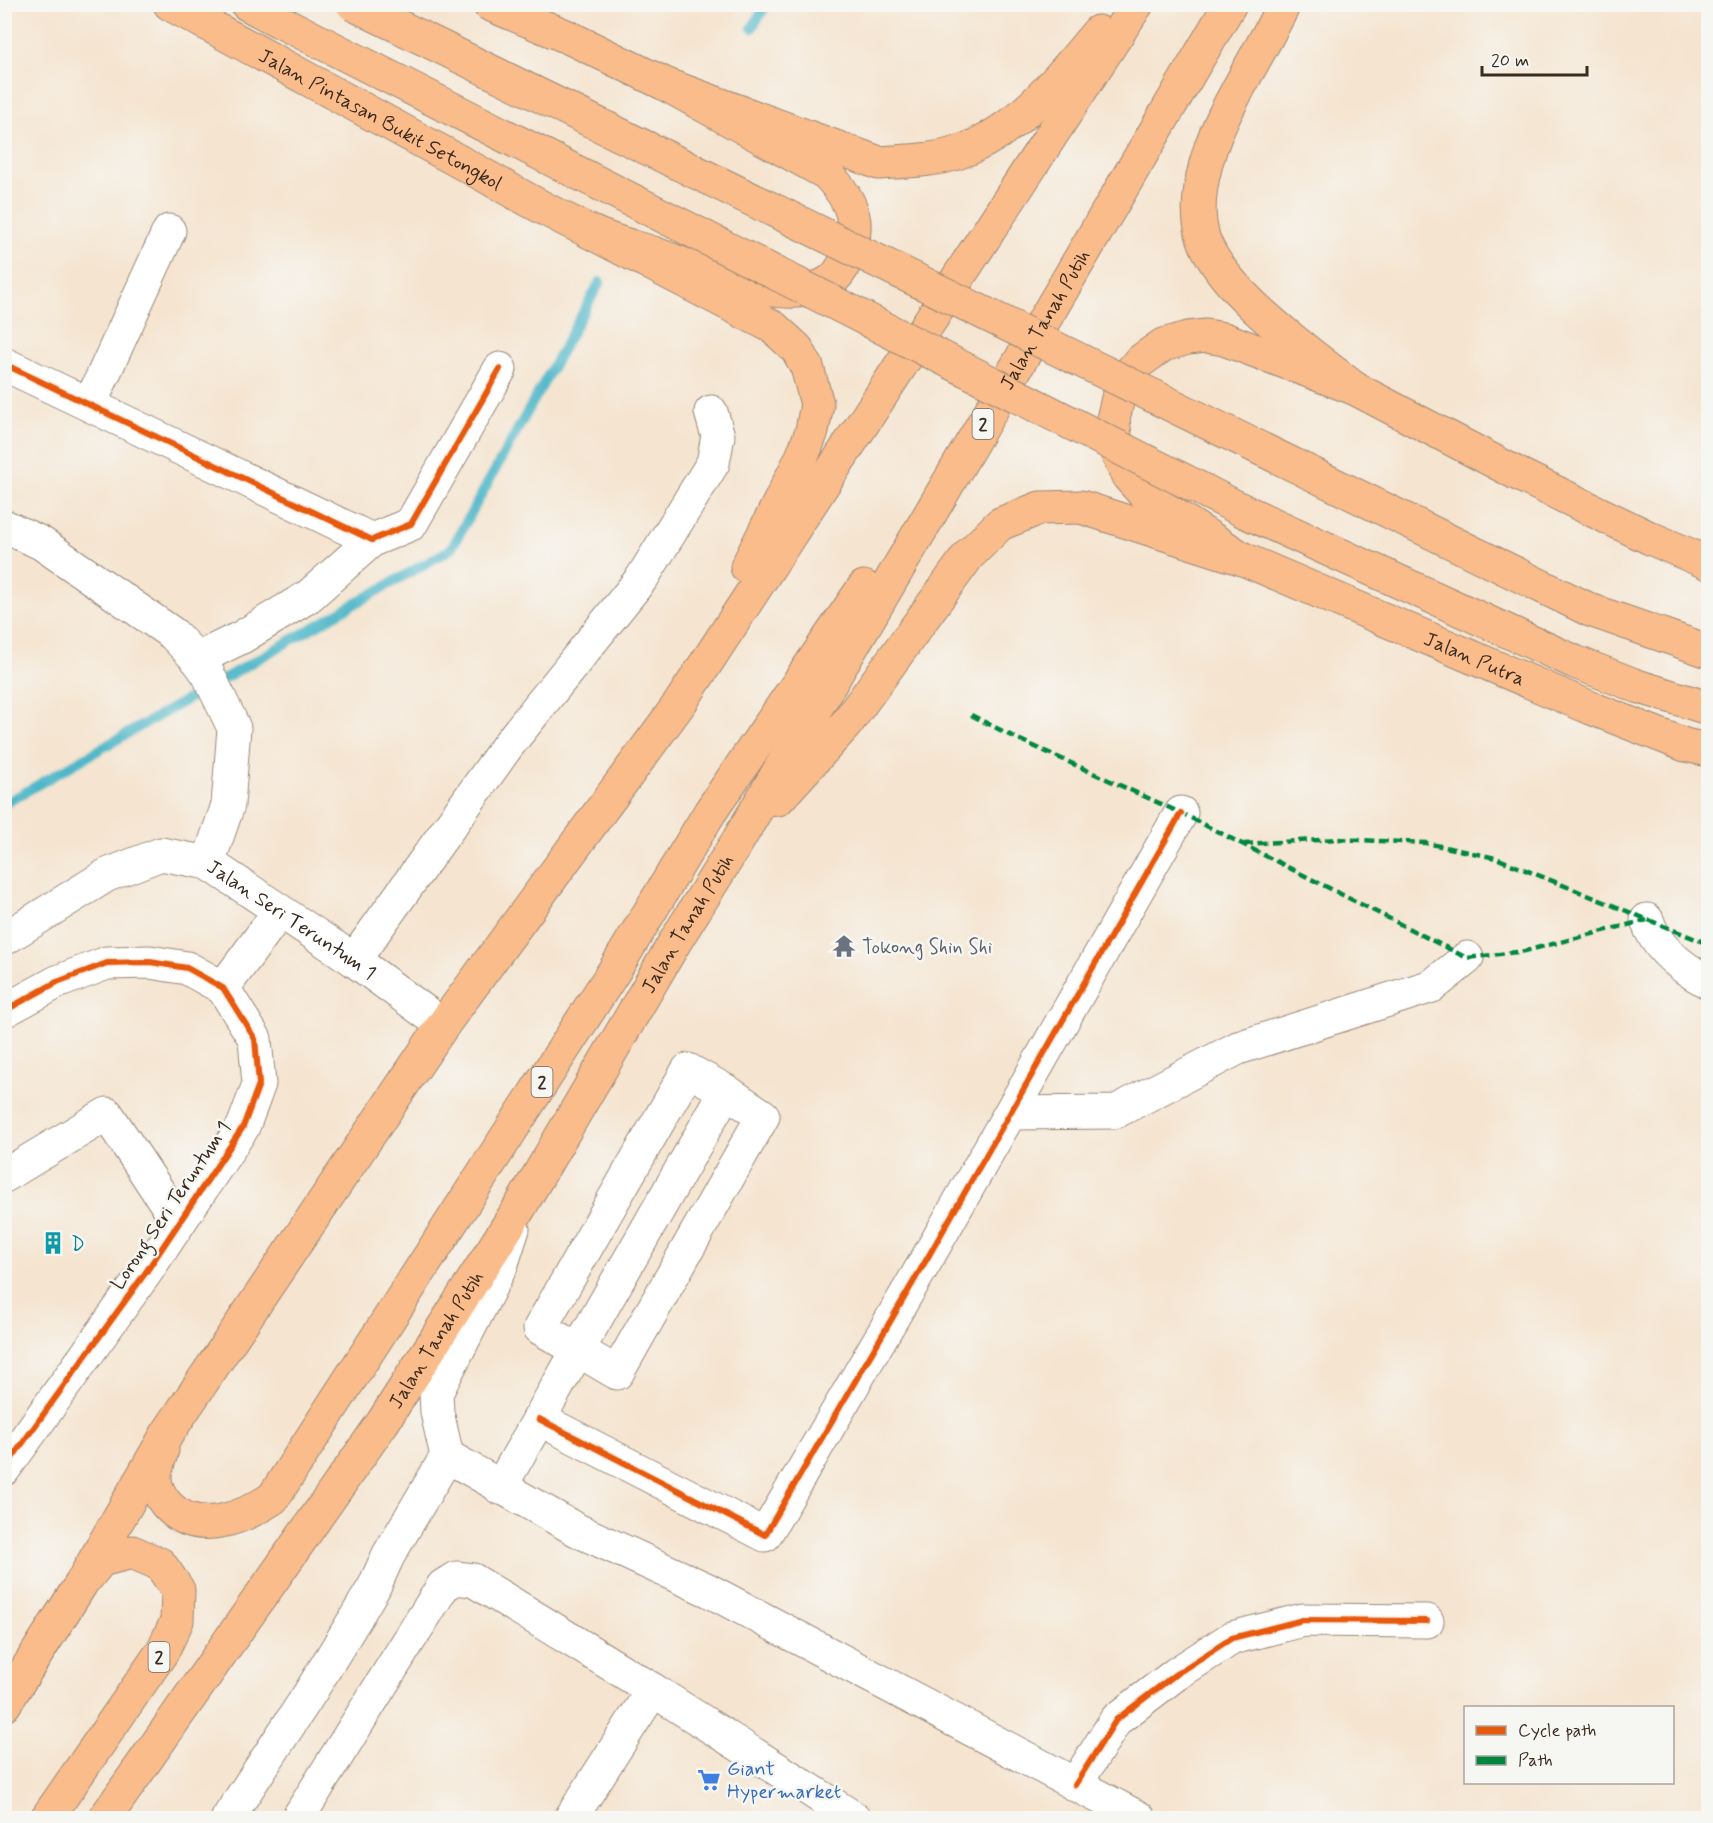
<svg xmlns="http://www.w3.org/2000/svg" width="1713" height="1823" font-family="Mynerve,sans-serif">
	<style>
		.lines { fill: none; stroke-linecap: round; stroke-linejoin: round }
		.stream { stroke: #4bb6c8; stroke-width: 10 }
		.minor-casing { stroke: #988776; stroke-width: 35 }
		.major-casing { stroke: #988776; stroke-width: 35 }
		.highway-casing { stroke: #988776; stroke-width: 35 }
		.minor { stroke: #fff; stroke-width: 33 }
		.major { stroke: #fabc8b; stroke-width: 33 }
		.highway { stroke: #fabc8b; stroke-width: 33 }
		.major-bridge-casing { stroke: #988776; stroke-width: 35; stroke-linecap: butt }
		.major-bridge { stroke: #fabc8b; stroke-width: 33 }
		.quiet { stroke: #00873e; stroke-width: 4.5; stroke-dasharray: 9 4.5; stroke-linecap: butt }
		.cycleway-casing { stroke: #f6f6f2; stroke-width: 10 }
		.cycleway { stroke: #e8590c; stroke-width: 6 }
		.labels { text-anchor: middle; stroke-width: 5; stroke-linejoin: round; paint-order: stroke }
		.shield { fill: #f6f6f2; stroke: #73675e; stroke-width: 1.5 }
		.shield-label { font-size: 18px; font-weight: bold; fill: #3b2a1e }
		.street-label { font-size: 20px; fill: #3b2a1e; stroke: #f6f6f2 }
		.worship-label { font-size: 20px; fill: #5b616d; stroke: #f6f6f2; text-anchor: start }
		.culture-label { font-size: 20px; fill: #0d838f; stroke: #f6f6f2; text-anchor: start }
		.shop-label { font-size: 20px; fill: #366cbe; stroke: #f6f6f2; text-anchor: start }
	</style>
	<rect width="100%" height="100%" fill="#f6f6f2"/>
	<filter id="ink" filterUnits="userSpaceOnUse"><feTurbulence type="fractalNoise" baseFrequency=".0167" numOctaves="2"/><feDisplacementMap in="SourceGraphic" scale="12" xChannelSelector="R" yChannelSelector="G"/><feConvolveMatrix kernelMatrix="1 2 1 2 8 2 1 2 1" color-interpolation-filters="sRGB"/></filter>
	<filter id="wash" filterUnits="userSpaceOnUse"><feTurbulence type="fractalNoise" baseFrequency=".008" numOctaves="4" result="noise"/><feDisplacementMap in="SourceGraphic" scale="24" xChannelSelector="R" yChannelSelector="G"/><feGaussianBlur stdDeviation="1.35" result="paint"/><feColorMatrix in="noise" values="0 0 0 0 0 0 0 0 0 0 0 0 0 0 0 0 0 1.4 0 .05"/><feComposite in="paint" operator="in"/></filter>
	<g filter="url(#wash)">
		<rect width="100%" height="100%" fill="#f5e4cf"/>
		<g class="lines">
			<g class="stream">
				<polyline points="752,28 767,4"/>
				<polyline points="4,804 451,549 600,282"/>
			</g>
		</g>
	</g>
	<g filter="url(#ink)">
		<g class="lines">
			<g class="minor-casing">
				<g id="minor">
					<polyline points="4,364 372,540"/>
					<polyline points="90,404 169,231"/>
					<polyline points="4,526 41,543 173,634 197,659 208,674 234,728 228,805 208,863"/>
					<polyline points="197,659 242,637 309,596 372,540 411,524 500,369"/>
					<path d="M1647 920C1656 949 1682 968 1708 982"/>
					<path id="s1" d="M4 939 107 875 161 854 208 863 354 960 443 1025"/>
					<polyline points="354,960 508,745 642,578 713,463 718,436 711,412"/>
					<polyline points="223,988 279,912"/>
					<polyline points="4,1011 57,982 107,963 150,962 187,968 223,988 255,1039 259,1084 243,1127 146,1272 4,1469"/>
					<polyline points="1011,1113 1115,1112 1238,1048 1432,986 1467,958"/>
					<polyline points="4,1176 107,1114 179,1223"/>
					<polyline points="539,1419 765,1535 928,1257 1181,813"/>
					<polyline points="447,1456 577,1530 708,1590 1139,1818"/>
					<polyline points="500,1488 578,1350 540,1328 688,1070 726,1091 763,1116 617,1373 578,1350 726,1091"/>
					<polyline points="653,1690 854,1818"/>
					<polyline points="1075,1785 1116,1720 1176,1674 1232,1638 1303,1620 1427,1621"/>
					<polyline points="228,1818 308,1696 355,1619 374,1587 388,1556 447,1456 437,1412 436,1393 501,1266 513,1229"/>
					<polyline points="298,1818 443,1586 456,1578 473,1580 653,1690 571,1818"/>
				</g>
			</g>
			<g class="major-casing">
				<g id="major">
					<path id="s2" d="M170 4C263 55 356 105 449 156 496 181 541 209 589 231 609 241 632 246 653 253 700 270 770 303 819 287 839 281 848 259 852 241 860 215 844 191 826 173L667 85 568 37 489 4"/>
					<polyline points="247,4 283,23"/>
					<polyline points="1244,511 1575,662 1637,686 1708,708"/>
					<path id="s3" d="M1708 563 1650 538 1520 475 1354 388 1224 339 1206 336 1188 338 1163 345 1139 362 1128 375 1120 390 1113 419 1117 453 1128 476 1147 497 1243 559 1591 708 1685 745 1708 750"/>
				</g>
			</g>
			<g class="highway-casing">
				<g id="highway">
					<path d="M1284 4C1265 43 1242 79 1223 118 1207 151 1192 201 1203 237 1220 291 1310 353 1354 388"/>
					<path d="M667 85 879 163C905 161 933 161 957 153 1019 132 1058 79 1098 32"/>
					<polyline points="590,232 773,327 797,349 807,367 817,404 812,431 802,457 747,567"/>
					<polyline points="778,799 846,724 968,556 1000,524 1040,508 1081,507 1243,559"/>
					<path d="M162 1450C160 1458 155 1469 155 1477 155 1488 161 1498 168 1506 198 1537 243 1518 273 1498L614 971 710 812 864 587"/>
					<polyline points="4,1705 81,1584 167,1434 443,1025 680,703 1137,4"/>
					<polyline points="47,1818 162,1652 177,1621 178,1590 160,1564 132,1552 101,1560 88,1576"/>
					<path id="s4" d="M105 1818 383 1422 520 1207 676 940 736 844 1230 4"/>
				</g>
			</g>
			<use href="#minor" class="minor"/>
			<use href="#major" class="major"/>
			<use href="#highway" class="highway"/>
			<g class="major-bridge-casing">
				<g id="major-bridge">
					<polyline points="353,4 1590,610 1708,651"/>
					<polyline points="283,23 1244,511"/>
				</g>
			</g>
			<use href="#major-bridge" class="major-bridge"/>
			<g class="quiet">
				<polyline points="971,715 1018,739 1181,813 1467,958 1525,951 1647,920"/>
				<polyline points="1244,844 1337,839 1426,843 1496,858 1708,944"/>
			</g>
			<g class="cycleway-casing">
				<g id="cycleway">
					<polyline points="4,364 372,540 411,524 500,369"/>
					<polyline points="4,1011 57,982 107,963 150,962 187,968 223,988 255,1039 259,1084 243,1127 146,1272 4,1469"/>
					<polyline points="539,1419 765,1535 928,1257 1181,813"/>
					<polyline points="1075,1785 1116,1720 1176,1674 1232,1638 1303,1620 1427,1621"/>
				</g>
			</g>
			<use href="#cycleway" class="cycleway"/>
		</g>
	</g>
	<defs>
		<g id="temple-bare" transform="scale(1.8)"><path d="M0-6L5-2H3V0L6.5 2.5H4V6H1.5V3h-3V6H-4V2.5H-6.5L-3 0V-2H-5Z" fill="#6b7280" stroke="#f6f6f2" stroke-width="2.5" paint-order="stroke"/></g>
		<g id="building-bare" transform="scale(1.8)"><path d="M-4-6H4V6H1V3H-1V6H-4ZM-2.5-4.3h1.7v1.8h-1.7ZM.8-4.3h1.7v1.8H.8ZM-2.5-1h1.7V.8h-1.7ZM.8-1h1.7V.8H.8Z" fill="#0f9aa8" stroke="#f6f6f2" stroke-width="2.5" paint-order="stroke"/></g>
		<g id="supermarket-bare" transform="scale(1.8)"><path d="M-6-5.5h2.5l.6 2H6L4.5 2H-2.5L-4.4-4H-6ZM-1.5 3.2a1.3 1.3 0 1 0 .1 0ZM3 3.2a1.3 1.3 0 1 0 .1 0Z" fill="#3f7fe0" stroke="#f6f6f2" stroke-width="2.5" paint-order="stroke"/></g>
	</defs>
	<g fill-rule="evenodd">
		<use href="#temple-bare" x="844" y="946"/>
		<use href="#building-bare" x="53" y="1243"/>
		<use href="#supermarket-bare" x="709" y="1780"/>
	</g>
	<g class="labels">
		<g class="shield">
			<rect x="972.5" y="409" width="21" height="30" rx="4.5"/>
			<rect x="531.5" y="1067" width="21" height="30" rx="4.5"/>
			<rect x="148.5" y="1642" width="21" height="30" rx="4.5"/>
		</g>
		<g class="shield-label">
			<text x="983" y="430">2</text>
			<text x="542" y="1088">2</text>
			<text x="159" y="1663">2</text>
		</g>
		<g class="street-label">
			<text dy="7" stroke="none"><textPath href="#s2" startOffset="240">Jalan Pintasan Bukit Setongkol</textPath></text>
			<text dy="7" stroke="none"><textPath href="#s4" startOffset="1770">Jalan Tanah Putih</textPath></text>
			<text dy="7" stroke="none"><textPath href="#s3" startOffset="1144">Jalan Putra</textPath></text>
			<text dy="7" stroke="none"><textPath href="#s1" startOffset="328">Jalan Seri Teruntum 1</textPath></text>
			<text dy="7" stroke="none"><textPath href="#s4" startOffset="1068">Jalan Tanah Putih</textPath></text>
			<text transform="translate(170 1205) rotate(-56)" y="7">Lorong Seri Teruntum 1</text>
			<text dy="7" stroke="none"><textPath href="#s4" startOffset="582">Jalan Tanah Putih</textPath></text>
		</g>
		<g class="worship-label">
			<text x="862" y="953">Tokong Shin Shi</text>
		</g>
		<g class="culture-label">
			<text x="71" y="1250">D</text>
		</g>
		<g class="shop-label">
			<text x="727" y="1775">Giant<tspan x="727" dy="23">Hypermarket</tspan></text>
		</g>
	</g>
	<rect width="1713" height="1823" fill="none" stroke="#f6f6f2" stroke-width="24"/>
	<rect x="1464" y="1706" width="210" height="78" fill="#f6f6f2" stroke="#aba49d" stroke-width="1.5"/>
	<rect x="1476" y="1726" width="30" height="9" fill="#e8590c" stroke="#aba49d" stroke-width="1.5"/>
	<text x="1518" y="1736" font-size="18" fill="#3b2a1e">Cycle path</text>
	<rect x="1476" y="1756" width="30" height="9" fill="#00873e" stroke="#aba49d" stroke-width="1.5"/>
	<text x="1518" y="1766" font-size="18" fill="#3b2a1e">Path</text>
	<path d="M1482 66v9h105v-9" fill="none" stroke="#3b2a1e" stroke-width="3"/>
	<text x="1491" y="66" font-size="18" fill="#3b2a1e" stroke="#f6f6f2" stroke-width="4.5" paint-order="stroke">20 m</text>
</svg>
